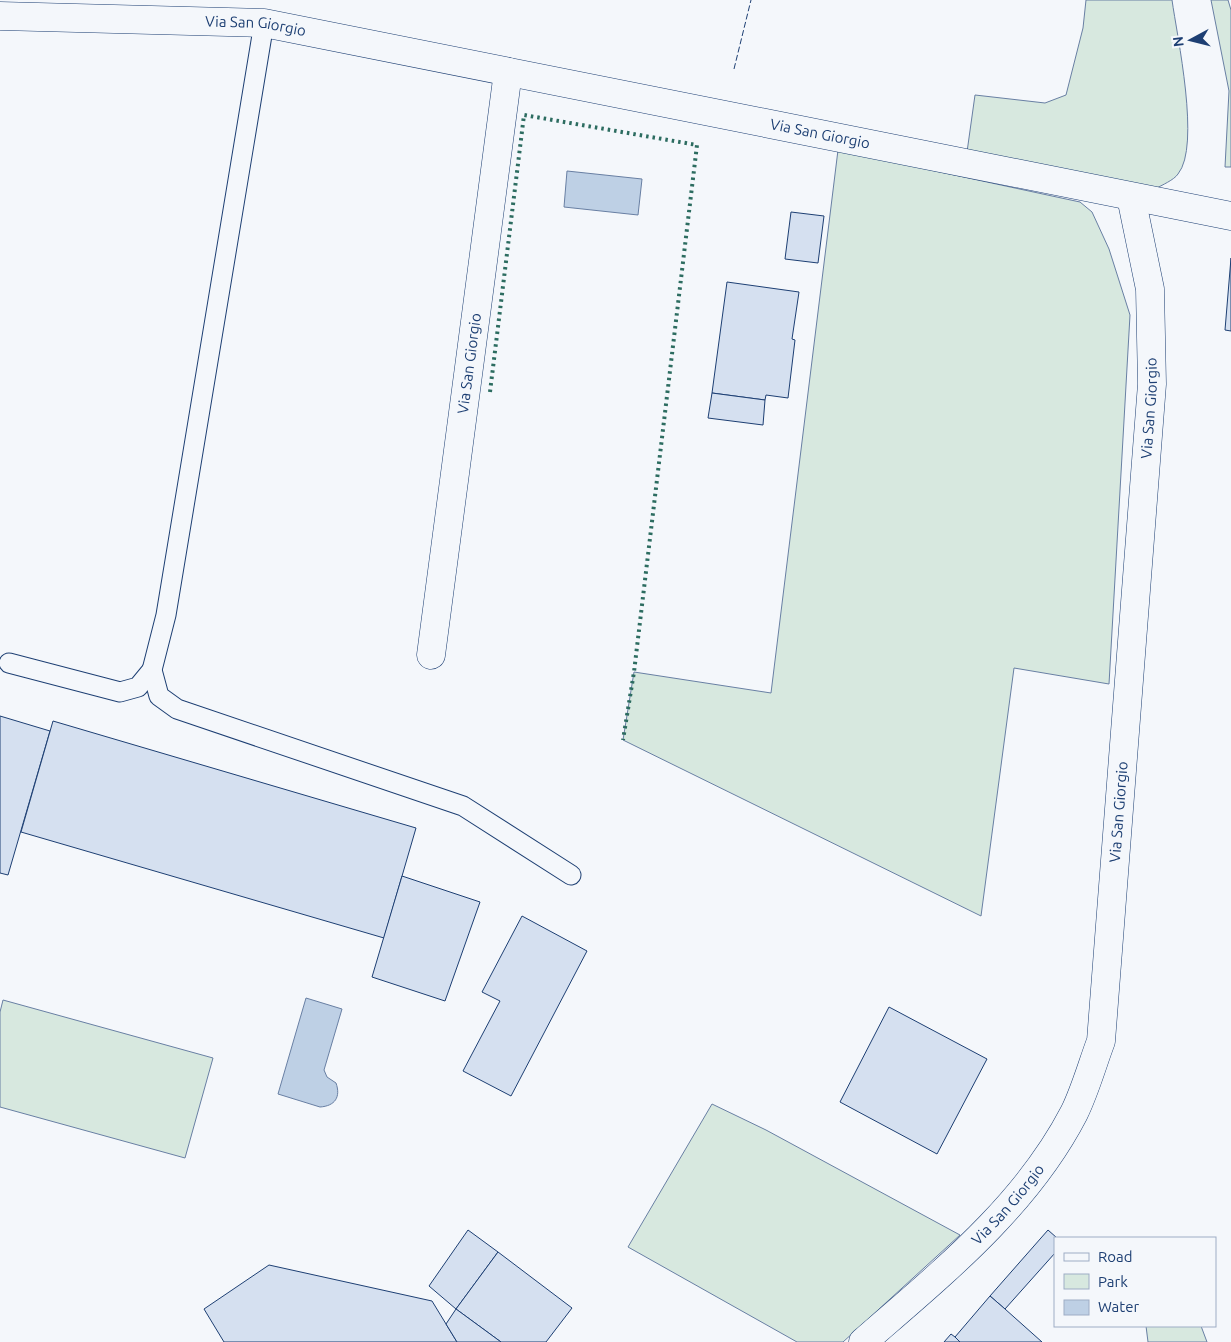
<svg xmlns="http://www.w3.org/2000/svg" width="1231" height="1342" font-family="Ubuntu,sans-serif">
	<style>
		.green { fill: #d7e8df; stroke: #687fa3 }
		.water { fill: #bed0e5; stroke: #687fa3 }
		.building { fill: #d5e0f0; stroke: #1d3f73 }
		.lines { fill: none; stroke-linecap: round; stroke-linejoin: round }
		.lane-casing { stroke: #1d3f73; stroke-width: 21 }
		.street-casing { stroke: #1d3f73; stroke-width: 29 }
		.secondary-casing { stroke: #1d3f73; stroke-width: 29 }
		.lane { stroke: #f4f7fb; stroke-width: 19 }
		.street { stroke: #f4f7fb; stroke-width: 28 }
		.secondary { stroke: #f4f7fb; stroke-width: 28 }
		.hedge { stroke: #2c6c60; stroke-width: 4; stroke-dasharray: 2.5 4; stroke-linecap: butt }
		.fence { stroke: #1d3f73; stroke-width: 1; stroke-dasharray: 6 2.5; stroke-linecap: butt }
		.labels { text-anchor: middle; stroke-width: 4; stroke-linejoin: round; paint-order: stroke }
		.street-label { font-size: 15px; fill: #1d3f73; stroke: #f4f7fb }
	</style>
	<rect width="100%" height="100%" fill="#f4f7fb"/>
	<g class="green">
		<path d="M1086 0H1172C1177 36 1201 146 1178 174 1174 180 1162 185 1155 189L967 152 975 95 1045 103 1066 95 1083 28Z"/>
		<polygon points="1211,0 1228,0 1231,10 1231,167 1225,167 1229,91"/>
		<polygon points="838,150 1080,202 1092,212 1109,249 1130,315 1109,684 1014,668 981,916 623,740 634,672 771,693"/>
		<polygon points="3,1000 213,1058 185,1158 0,1107 0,1012"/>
		<polygon points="712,1104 766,1130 960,1235 843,1342 797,1342 628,1247"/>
		<polygon points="1146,1326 1201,1326 1207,1342 1148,1342"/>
	</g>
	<g class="water">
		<polygon points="567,171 642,179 638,215 564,207"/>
		<path d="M306 998 342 1009 324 1070 327 1077 336 1083C341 1097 335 1106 320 1107L278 1094Z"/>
	</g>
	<g class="building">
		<polygon points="791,212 824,216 818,263 785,259"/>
		<polygon points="1231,258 1231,331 1225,330"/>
		<polygon points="727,282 799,292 792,339 795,340 788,398 766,395 765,400 712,393"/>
		<polygon points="712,393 765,400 763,425 708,418"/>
		<polygon points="0,716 50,731 8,875 0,873"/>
		<polygon points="53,721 416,828 384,938 21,832"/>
		<polygon points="402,876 480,902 445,1001 372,977"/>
		<polygon points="522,916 587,951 511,1096 463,1071 500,1001 482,992"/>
		<polygon points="889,1007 987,1059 937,1154 840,1102"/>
		<polygon points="468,1230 498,1252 456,1309 429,1286"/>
		<polygon points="1048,1230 1057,1238 1055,1238 1055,1253 1005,1309 990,1296"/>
		<polygon points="498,1252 572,1308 546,1342 501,1342 456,1309"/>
		<polygon points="269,1265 432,1301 457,1342 224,1342 204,1309"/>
		<polygon points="990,1296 1005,1309 1042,1342 960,1342 955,1337"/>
		<polygon points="456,1309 501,1342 457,1342 446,1324"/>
		<polygon points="951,1334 955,1337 960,1342 944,1342"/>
	</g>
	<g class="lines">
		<g class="lane-casing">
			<g id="lane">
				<polyline points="264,23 166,615 152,670 159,696 177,709 463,806 571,875"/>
				<polyline points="9,663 120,692 138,687 152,670"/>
			</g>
		</g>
		<g class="street-casing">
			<g id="street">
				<path id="s1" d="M431 655 508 72"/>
				<path id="s2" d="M863 1342C941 1274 1026 1206 1074 1113 1085 1091 1092 1065 1101 1041L1152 384 1150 289 1131 197"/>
			</g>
		</g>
		<g class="secondary-casing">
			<g id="secondary">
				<path id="s3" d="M0 16 264 23 1231 216"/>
			</g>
		</g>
		<use href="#lane" class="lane"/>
		<use href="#street" class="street"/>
		<use href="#secondary" class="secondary"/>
		<polyline class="hedge" points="490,392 524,115 697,145 634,672 623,740"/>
		<polyline class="fence" points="734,69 751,0"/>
	</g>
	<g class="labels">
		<g class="street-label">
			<text dy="5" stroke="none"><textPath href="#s3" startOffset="256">Via San Giorgio</textPath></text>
			<text dy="5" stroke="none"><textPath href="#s3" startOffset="831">Via San Giorgio</textPath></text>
			<text dy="5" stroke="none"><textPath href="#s1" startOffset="294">Via San Giorgio</textPath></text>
			<text dy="5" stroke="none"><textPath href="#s2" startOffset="1025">Via San Giorgio</textPath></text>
			<text dy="5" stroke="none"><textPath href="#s2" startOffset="620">Via San Giorgio</textPath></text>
			<text dy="5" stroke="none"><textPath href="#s2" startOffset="200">Via San Giorgio</textPath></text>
		</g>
	</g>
	<rect x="1054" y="1237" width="162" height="90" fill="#f4f7fb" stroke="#9eadc5"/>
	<rect x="1064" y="1253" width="25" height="8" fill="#f4f7fb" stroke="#9eadc5"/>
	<text x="1098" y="1262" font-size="15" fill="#1d3f73">Road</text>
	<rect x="1064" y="1274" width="25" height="15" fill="#d7e8df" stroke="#9eadc5"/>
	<text x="1098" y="1287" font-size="15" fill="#1d3f73">Park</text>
	<rect x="1064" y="1300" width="25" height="15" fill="#bed0e5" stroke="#9eadc5"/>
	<text x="1098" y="1312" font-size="15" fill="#1d3f73">Water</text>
	<g transform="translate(1191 40) rotate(263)" stroke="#f4f7fb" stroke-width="4" paint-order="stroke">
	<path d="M0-4L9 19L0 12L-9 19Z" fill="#1d3f73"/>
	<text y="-8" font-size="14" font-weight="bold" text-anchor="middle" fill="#1d3f73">N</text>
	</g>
</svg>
